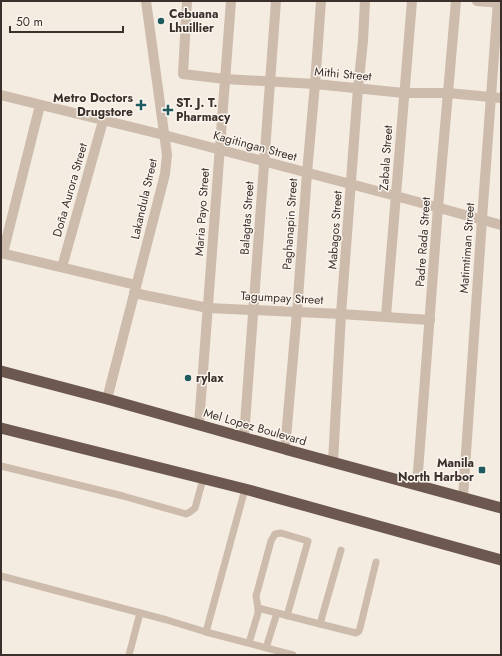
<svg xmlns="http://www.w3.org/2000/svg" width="502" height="656" font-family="Jost,sans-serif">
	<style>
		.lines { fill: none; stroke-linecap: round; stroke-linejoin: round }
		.service { stroke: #cdbbac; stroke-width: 7 }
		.pedestrian { stroke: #cdbbac; stroke-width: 10 }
		.minor { stroke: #cdbbac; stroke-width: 10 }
		.tertiary { stroke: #cdbbac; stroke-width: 10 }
		.trunk { stroke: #6c584f; stroke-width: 11 }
		.poi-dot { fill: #1f5a5e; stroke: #fbf5ee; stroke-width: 1.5 }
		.labels { text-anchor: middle; stroke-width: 3; stroke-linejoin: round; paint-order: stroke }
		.poi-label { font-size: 12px; font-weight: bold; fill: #3b302b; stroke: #fbf5ee; text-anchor: start }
		.street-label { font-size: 12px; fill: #3b302b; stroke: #fbf5ee }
	</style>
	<rect width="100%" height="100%" fill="#f4ebe1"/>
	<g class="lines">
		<g class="service">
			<polyline points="1,466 123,496 186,514 190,512 195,508 203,479"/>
			<polyline points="1,576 167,620 206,632 293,655"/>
			<polyline points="258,608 320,624 356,633 359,631 360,628 376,562"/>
			<polyline points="320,624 341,550"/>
			<polyline points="206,632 245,489"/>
			<polyline points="249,643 258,613 258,608 256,596 271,541 275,534 281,533 308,541 287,616"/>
			<polyline points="266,648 277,613"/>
			<polyline points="129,655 140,613"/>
		</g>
		<g class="pedestrian">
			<polyline points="3,253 40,105"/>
			<polyline points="62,267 103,121"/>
		</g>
		<g class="minor">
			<polyline points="187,1 183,74 225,79 315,84 404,93 448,93 501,98"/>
			<polyline points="477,1 501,3"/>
			<polyline points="1,95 164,135 396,196 501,225"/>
			<polyline points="1,253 136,285"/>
			<polyline points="134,293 208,308 341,314 430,320"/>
			<path d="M386 316C395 211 403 106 412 1"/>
			<polyline points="199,424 231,1"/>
			<polyline points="244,437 276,1"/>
			<polyline points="285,449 297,312 307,173 315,84 321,1"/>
			<polyline points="333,462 341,314 358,88 363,41 365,1"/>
			<polyline points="417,485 438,207 456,1"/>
			<polyline points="463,497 482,219 498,1"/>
		</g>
		<polyline class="tertiary" points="107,399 165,174 167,155 146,1"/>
		<g class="trunk">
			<polyline points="1,371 107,399 285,449 288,450 501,508"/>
			<polyline points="1,428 245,489 501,560"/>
		</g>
	</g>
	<g class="poi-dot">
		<circle cx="161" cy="21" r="4"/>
		<path d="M139 99h4v4h4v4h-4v4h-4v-4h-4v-4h4z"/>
		<path d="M166 104h4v4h4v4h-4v4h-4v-4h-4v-4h4z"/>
		<circle cx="188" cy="378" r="4"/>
		<rect x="478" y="466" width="8" height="8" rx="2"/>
	</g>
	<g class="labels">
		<g class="poi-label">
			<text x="169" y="18">Cebuana<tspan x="169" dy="14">Lhuillier</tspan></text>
			<text x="133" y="102" text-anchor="end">Metro Doctors<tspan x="133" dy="14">Drugstore</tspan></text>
			<text x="176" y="107">ST. J. T.<tspan x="176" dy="14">Pharmacy</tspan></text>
			<text x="196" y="382">rylax</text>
			<text x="474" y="467" text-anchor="end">Manila<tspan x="474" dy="14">North Harbor</tspan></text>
		</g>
		<g class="street-label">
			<text transform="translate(343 74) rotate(5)" y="4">Mithi Street</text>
			<text transform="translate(255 146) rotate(15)" y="4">Kagitingan Street</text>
			<text transform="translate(386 158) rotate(-86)" y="4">Zabala Street</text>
			<text transform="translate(70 190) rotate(-74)" y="4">Doña Aurora Street</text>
			<text transform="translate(144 199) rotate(-77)" y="4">Lakandula Street</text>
			<text transform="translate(202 212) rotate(-86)" y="4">Maria Payo Street</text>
			<text transform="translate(247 218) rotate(-86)" y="4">Balagtas Street</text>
			<text transform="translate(290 224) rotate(-86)" y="4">Paghanapin Street</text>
			<text transform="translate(335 230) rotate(-86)" y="4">Mabagos Street</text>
			<text transform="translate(423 242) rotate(-86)" y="4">Padre Rada Street</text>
			<text transform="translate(467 248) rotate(-86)" y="4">Matimtiman Street</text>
			<text transform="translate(282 298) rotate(3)" y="4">Tagumpay Street</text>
			<text transform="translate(255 427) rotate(16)" y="4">Mel Lopez Boulevard</text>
		</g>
	</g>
	<rect width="502" height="656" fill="none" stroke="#3b302b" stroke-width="4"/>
	<path d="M10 26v6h113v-6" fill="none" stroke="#3b302b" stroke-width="2"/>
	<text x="16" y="26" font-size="12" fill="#3b302b" stroke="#fbf5ee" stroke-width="3" paint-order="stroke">50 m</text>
</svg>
